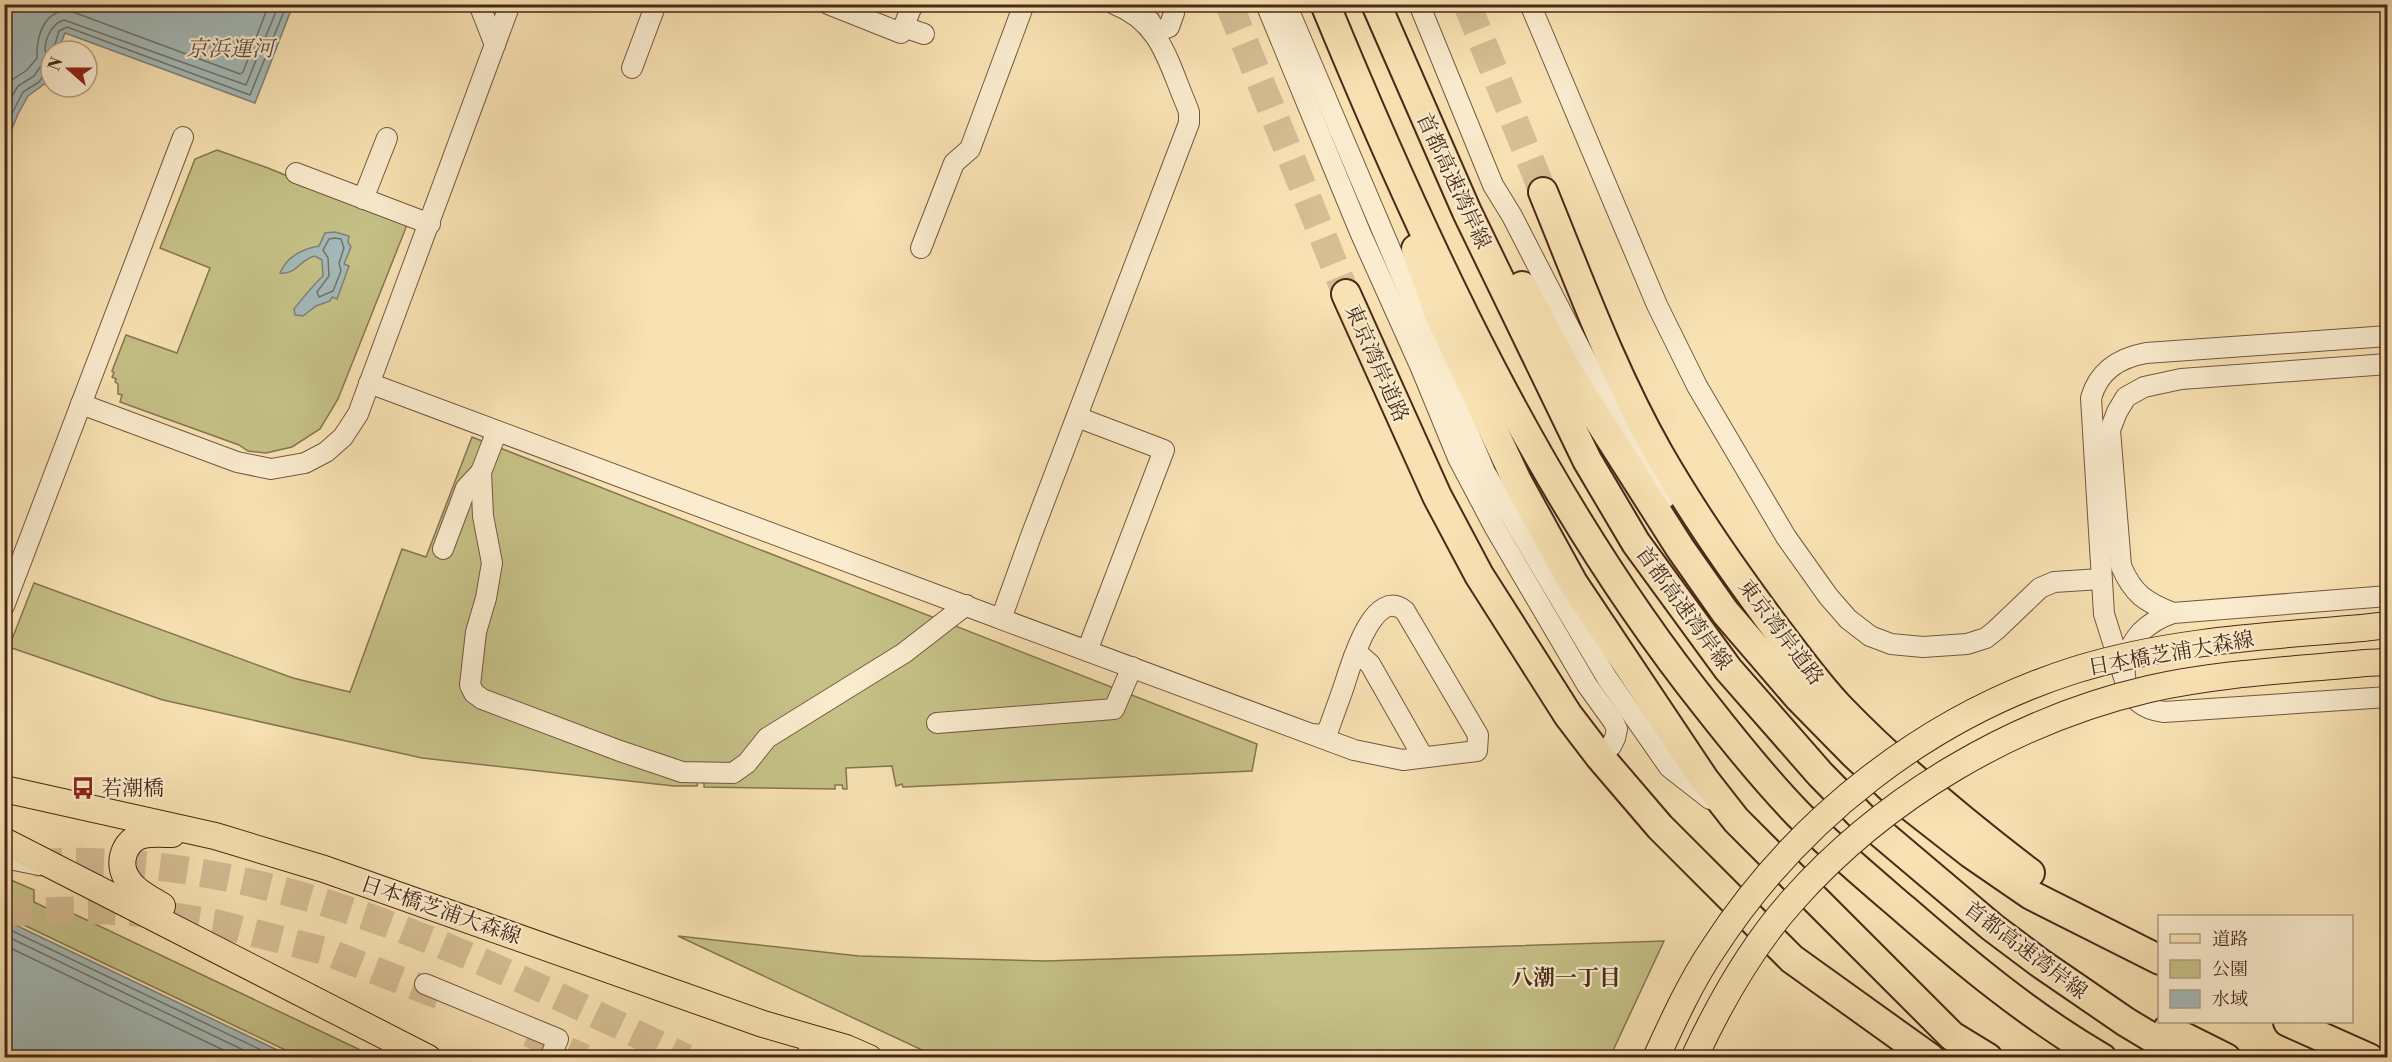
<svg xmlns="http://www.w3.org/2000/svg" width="2392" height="1062" font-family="'Libre Bodoni','Noto Serif JP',serif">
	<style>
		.green { fill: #c5c187; stroke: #877550; stroke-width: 1.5 }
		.water { fill: #a3bab9; stroke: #7f8079; stroke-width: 1.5 }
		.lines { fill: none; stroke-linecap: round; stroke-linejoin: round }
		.shore { stroke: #767268; stroke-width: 1.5 }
		.highway-tunnel { stroke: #d5bd94; stroke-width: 28; stroke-dasharray: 28 14; stroke-linecap: butt }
		.minor-casing { stroke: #75573f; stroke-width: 22 }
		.major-casing { stroke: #492918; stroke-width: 28 }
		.highway-casing { stroke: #492918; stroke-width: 32 }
		.minor { stroke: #faecce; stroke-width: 20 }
		.major { stroke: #f8e2b3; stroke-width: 26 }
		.highway { stroke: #f8e2b3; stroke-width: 28 }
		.major-bridge-casing { stroke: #492918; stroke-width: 28; stroke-linecap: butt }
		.major-bridge { stroke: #f8e2b3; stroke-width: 26 }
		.labels { text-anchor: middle; stroke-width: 4.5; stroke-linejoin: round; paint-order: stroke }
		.street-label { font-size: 21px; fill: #492918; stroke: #faecce }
		.poi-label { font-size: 21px; fill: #492918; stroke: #faecce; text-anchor: start }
		.water-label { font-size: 22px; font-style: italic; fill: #604d40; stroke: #faecce }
		.neighbourhood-label { font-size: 22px; font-weight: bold; fill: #492918; stroke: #faecce }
	</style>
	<rect width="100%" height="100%" fill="#f8e2b3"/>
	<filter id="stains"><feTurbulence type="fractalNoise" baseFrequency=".00333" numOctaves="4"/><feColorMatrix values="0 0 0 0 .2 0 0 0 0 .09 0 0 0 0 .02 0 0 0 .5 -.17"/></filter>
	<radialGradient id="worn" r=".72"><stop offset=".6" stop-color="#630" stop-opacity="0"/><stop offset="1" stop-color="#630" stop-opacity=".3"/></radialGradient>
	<g class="green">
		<polygon points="217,150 268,168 407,225 338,399 320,429 292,447 266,453 248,451 239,445 120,402 122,395 118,394 118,384 115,382 116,379 112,377 114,373 112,371 126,335 177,353 210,268 160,248 195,159"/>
		<polygon points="472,437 1257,744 1252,771 903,787 902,784 896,786 892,766 846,768 847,789 843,789 842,785 835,785 835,789 704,787 704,783 698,782 697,786 674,786 422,758 163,700 9,647 34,583 293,678 350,692 402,549 426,557"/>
		<polygon points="4,877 34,890 34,902 63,916 70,912 375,1057 300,1057 5,916"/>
		<polygon points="678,936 859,956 1046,961 1664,941 1610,1057 937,1057"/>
	</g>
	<g class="water">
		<polygon points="5,4 293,4 293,5 255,103 65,33 58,51 51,51 51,70 47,82 28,96 18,114 5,146"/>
		<path d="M335 232 349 236 348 242 351 247 344 264 349 266 337 299 332 297 330 301 316 306 303 316 295 315 294 309C303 298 312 286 323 276L322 260 315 256C300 259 297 275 280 273 287 256 302 249 319 246L325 233Z"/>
		<polygon points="5,920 292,1057 5,1057"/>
	</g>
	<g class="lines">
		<g class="shore">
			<polyline points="53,51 59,31 67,27 250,95 287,4"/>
			<path d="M4 91 12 80 27 70 37 58C36 36 45 6 73 12L240 74 243 72 269 4"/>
			<path d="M4 110 18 86 34 76 40 67 49 63C48 58 45 53 45 48 46 36 53 23 64 20L246 85 279 4"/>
			<polyline points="4,129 23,92 39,82 45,73 51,72"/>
			<polygon points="335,238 341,239 344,248 339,263 341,271 333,291 319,297 317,292 329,276 328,258 323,250 329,239"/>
			<polyline points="4,927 278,1058"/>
			<polyline points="4,935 260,1058"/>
			<polyline points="4,945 240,1058"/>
		</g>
		<g class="highway-tunnel">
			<polyline points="1229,4 1346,294"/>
			<polyline points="1467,4 1543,192"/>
			<path d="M34 863C267 849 483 959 686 1058"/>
			<polyline points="4,912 100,910 158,914 215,923 325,951 451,1000"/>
			<polyline points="529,1033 584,1058"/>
		</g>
		<g class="minor-casing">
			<g id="minor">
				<polyline points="479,4 495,45"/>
				<polyline points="828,4 901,33 912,6"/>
				<polyline points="1266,4 1360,232 1421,368 1458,458 1495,528 1587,685 1613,721 1617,729 1615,738 1611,746 1600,757"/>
				<polyline points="1286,4 1485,472 1607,678 1669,767 1710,799"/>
				<polyline points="1419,4 1493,185 1512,216 1601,389 1665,498"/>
				<polyline points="1530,4 1657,305 1697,386 1786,537 1828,596 1848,619 1870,636 1891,644 1923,647 1967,644 1986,638 1996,630 2040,588 2054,582 2101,579"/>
				<polyline points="1150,21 1154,32 1169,27 1174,13 1173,4"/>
				<polyline points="904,27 924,34"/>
				<polyline points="632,68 656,4"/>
				<polyline points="296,173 430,224"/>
				<polyline points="363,199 387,138"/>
				<polyline points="921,248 954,163 970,149 1024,4"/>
				<path d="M369 383 1001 619 1031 536 1189 123V112L1186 104C1168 62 1161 22 1114 4"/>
				<polyline points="81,404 237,462 271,469 305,463 326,452 343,437 358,414 510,4"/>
				<polyline points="1077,417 1164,450 1087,651"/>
				<polyline points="497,431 481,472 483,516 492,563 486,598 476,632 470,685 474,693 482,699 620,751 682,772 733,773 747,763 767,738 904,653 966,605"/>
				<polyline points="443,549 466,488 481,472"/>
				<path d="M2388 596 2173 613C2161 617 2151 622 2141 632 2114 662 2120 707 2164 712L2388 697"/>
				<polyline points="4,606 183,137"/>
				<path d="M2173 613C2145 602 2133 594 2121 566L2110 430 2117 412 2126 397 2144 387 2181 379 2388 364"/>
				<path d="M1001 619 1354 750 1403 760 1477 751 1478 735 1405 611C1373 584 1350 668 1344 686 1339 701 1333 716 1328 731L1320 735 1314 734"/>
				<polyline points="1354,657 1362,657 1370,664 1423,757"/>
				<path d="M2126 684 2104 614 2091 398C2099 370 2119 358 2146 353L2388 336"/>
				<polyline points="937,723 1114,709 1132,667"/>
				<polyline points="4,858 39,865"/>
				<polyline points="425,984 558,1039 550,1058"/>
				<polyline points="806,1058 810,1048"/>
			</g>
		</g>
		<g class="major-casing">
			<g id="major">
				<polyline points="2362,628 2388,625"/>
				<polyline points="2365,663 2388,662"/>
				<polyline points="4,789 215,836 324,869 763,1024 846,1048 869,1058"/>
				<polyline points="4,841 428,1058"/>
				<path d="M162 906C151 899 135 892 128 880 116 864 124 840 143 835 152 833 163 834 172 834"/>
			</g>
		</g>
		<g class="highway-casing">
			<g id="highway">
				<path d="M1325 4C1427 251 1541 499 1708 708 1737 745 1767 782 1799 815 1832 848 1869 879 1904 909 1966 963 2031 1017 2102 1058"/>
				<polyline points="1376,4 1467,212 1587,460 1636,543 1728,669 1820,774 1863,818 1992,927 2040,963 2126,1022 2186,1058"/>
				<path d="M1543 192C1579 280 1612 371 1659 454 1694 515 1736 575 1778 631 1798 657 1818 685 1841 709 1899 769 1963 822 2030 873"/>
				<polyline points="1416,249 1438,312 1517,481 1573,583 1704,779 1736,820 1952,1036 1988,1058"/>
				<polyline points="1522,286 1568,372 1680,548 1725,612 1799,698 1854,754 1910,806 1970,853 2031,895 2160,960"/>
				<polyline points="1346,294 1437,496 1479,575 1568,715 1600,757 1660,827 1792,959 1930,1058"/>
				<polyline points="2288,1022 2369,1058"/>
				<polyline points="2168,1029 2226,1058"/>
			</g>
		</g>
		<use href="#minor" class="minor"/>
		<use href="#major" class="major"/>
		<use href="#highway" class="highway"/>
		<g class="major-bridge-casing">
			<g id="major-bridge">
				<path d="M1656 1058C1673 1021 1690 983 1713 949 1797 819 1927 717 2075 670 2168 641 2266 636 2362 628"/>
				<path d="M1694 1058C1720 1002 1751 947 1792 901 1884 797 2015 720 2149 689 2219 673 2294 670 2365 663"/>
			</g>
		</g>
		<use href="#major-bridge" class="major-bridge"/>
	</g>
	<defs>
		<g id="bus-bare" transform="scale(1.8)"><path d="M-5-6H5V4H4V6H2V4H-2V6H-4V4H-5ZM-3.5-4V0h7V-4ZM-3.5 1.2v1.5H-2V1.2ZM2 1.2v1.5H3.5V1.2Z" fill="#8f2418" stroke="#faecce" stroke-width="2.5" paint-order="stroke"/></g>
	</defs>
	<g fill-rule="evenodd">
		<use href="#bus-bare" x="83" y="788"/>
	</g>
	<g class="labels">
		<g class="street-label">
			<text transform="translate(1454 181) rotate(65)" y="7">首都高速湾岸線</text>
			<text transform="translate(1377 363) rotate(66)" y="7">東京湾岸道路</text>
			<text transform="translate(1684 608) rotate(54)" y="7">首都高速湾岸線</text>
			<text transform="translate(1781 632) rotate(53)" y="7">東京湾岸道路</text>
			<text transform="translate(2171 653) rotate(-10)" y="7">日本橋芝浦大森線</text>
			<text transform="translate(441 910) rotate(19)" y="7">日本橋芝浦大森線</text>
			<text transform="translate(2026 950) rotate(37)" y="7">首都高速湾岸線</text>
		</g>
		<g class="poi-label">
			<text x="101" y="795">若潮橋</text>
		</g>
		<g class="water-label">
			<text x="230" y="56">京浜運河</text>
		</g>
		<g class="neighbourhood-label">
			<text x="1566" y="985">八潮一丁目</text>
		</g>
	</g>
	<rect width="2392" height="1062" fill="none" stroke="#f8e2b3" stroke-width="24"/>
	<rect x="6" y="6" width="2380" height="1050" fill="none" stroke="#492918" stroke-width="3"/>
	<rect x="12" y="12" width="2368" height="1038" fill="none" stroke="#492918" stroke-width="1.5"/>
	<rect x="2158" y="915" width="195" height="108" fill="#faecce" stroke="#b39e85" stroke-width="1.5"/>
	<rect x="2170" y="934" width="30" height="9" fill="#f8e2b3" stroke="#b39e85" stroke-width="1.5"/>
	<text x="2212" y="945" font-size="18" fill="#492918">道路</text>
	<rect x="2170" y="960" width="30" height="18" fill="#c5c187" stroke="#b39e85" stroke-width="1.5"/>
	<text x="2212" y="975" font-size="18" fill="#492918">公園</text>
	<rect x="2170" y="990" width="30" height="18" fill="#a3bab9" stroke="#b39e85" stroke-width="1.5"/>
	<text x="2212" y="1005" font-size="18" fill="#492918">水域</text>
	<g transform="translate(69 69) rotate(291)"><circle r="28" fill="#faecce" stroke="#b39e85" stroke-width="1.5"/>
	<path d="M0-4.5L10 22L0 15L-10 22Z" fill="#8f2418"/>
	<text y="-9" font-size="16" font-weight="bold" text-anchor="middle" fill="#492918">N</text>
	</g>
	<rect width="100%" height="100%" filter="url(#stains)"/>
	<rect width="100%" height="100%" fill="url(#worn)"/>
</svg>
